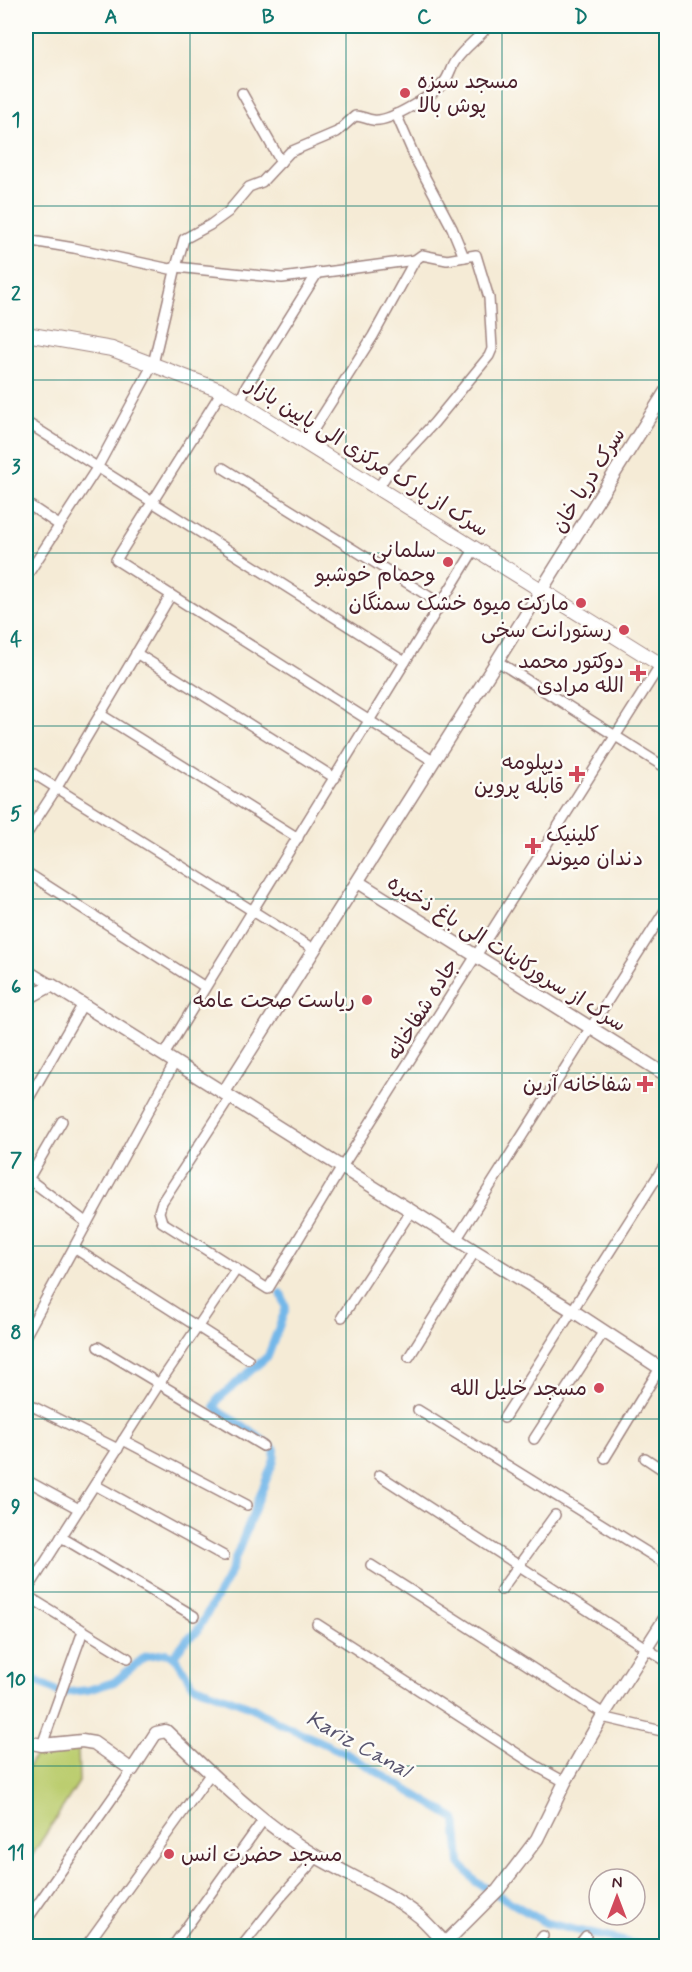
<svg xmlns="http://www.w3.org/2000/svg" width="692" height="1972" font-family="Mynerve,'Playpen Sans Arabic',sans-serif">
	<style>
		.green { fill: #bccd70; stroke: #83764e; stroke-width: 1.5 }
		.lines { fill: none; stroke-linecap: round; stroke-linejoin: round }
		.canal { stroke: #73b7e9; stroke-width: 8 }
		.minor-casing { stroke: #a08580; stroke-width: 12 }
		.tertiary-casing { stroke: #a08580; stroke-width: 15 }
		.secondary-casing { stroke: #a08580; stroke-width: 16 }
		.minor { stroke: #fff; stroke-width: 9 }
		.tertiary { stroke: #fff; stroke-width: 12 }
		.secondary { stroke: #fff; stroke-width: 14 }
		.grid { fill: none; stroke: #0f766e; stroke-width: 1.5; stroke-opacity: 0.55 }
		.poi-dot { fill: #d1495b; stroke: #fdfcf7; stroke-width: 2 }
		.labels { text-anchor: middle; stroke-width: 5; stroke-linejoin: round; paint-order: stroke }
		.poi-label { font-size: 21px; fill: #4a1f2b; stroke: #fdfcf7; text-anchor: end }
		.street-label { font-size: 21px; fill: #4a1f2b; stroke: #fdfcf7 }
		.water-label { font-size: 22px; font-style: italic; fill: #58546e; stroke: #fdfcf7 }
		.neatline { fill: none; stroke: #0f766e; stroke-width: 2 }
		.grid-label { font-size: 20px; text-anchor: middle; font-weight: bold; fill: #0f766e }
	</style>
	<rect width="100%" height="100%" fill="#fdfcf7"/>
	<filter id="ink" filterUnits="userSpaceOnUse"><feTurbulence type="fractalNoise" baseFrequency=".0167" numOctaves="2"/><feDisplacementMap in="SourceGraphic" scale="12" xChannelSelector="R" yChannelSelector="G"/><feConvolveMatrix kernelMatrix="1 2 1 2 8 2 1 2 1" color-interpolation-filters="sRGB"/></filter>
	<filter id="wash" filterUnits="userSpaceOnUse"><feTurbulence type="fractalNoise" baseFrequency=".008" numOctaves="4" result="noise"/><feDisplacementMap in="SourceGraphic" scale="24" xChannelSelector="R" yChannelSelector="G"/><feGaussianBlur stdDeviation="1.35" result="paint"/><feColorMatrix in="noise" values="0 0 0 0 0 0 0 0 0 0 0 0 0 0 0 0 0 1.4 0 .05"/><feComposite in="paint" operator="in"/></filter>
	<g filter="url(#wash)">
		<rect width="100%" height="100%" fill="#f5ebd6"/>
		<polygon class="green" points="78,1747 79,1782 26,1865 26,1770 35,1755"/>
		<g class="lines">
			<g class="canal">
				<polyline points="173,1657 187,1639 196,1633 228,1577 274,1460 275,1450 248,1429 221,1413 215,1407 218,1399 268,1356 286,1308 281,1293"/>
				<polyline points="26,1675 60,1693 88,1690 114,1682 146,1656 167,1653 177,1660 193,1685 251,1707 275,1721 347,1754 456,1819 460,1863 476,1882 546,1923 644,1946"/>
			</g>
		</g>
	</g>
	<g filter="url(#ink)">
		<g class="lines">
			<g class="minor-casing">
				<g id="minor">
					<polyline points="242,93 281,162"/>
					<polyline points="396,114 417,162 452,228 464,257"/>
					<polyline points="26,240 74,248 170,269 176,267 282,278 415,260 422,255 447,260 476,255 489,298 492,349 489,356 434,423 390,470 378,488"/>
					<polyline points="222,391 116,560 433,761"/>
					<polyline points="240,402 246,387 318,272"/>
					<polyline points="26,422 405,662"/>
					<polyline points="305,443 373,336 415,260"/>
					<polyline points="223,468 441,604"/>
					<polyline points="26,503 59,525"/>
					<path d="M26 577 97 468 153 364 176 267 184 239 210 225 228 212 249 187 262 182 290 152 337 132 355 116C362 116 366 119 373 120 389 123 435 94 445 81 450 74 451 66 456 60 465 47 479 38 488 26"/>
					<polyline points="136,653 335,778"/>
					<polyline points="497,661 666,768"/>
					<polyline points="100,714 298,838"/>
					<polyline points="26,769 315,950"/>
					<polyline points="26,835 56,789 171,595"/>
					<polyline points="26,872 205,987"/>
					<polyline points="26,969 52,985"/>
					<polyline points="164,1055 475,548"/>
					<polyline points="231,1096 162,1202 159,1212 162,1222 268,1289 342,1167 666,656"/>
					<polyline points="26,1103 83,1004"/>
					<polyline points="26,1177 87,1223"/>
					<polyline points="26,1183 62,1121"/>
					<polyline points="456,1240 666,909"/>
					<polyline points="74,1248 248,1359"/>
					<polyline points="342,1317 411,1211"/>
					<polyline points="26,1335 175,1062"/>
					<polyline points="98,1347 263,1446"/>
					<polyline points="409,1357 475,1251"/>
					<polyline points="26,1403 118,1449"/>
					<polyline points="418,1410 666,1564"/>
					<polyline points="504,1418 666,1163"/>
					<polyline points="534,1439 604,1331"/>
					<polyline points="123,1440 247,1505"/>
					<polyline points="605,1458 660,1368"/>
					<polyline points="645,1458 666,1472"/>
					<polyline points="379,1475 666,1661"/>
					<polyline points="26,1480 79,1509"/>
					<polyline points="95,1485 224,1556"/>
					<polyline points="61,1537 194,1616"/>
					<polyline points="371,1565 604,1714"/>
					<polyline points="501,1590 555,1515"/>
					<polyline points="26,1592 159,1384 236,1270"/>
					<polyline points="26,1595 128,1658"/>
					<polyline points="317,1624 538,1767 565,1782"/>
					<polyline points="602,1717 666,1732"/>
					<polyline points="42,1745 83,1631"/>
					<polyline points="26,1921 132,1770"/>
					<polyline points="86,1946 211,1773"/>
					<polyline points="173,1946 264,1819"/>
					<polyline points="242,1946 281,1897 317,1857"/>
					<polyline points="535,1946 543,1936"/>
					<polyline points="578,1946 586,1936"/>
				</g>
			</g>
			<g class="tertiary-casing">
				<g id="tertiary">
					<polyline points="358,882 666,1075"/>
					<polyline points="26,999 52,985 475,1251 573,1311 666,1372"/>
					<polyline points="224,1092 497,661 666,391"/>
					<path d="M26 1742 42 1745 82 1741 94 1743 132 1770 156 1733 166 1731C213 1776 261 1823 317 1857 351 1877 389 1892 420 1917 430 1926 439 1937 448 1946"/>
					<polyline points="445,1943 498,1890 537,1839 565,1782 602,1717 666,1617"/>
				</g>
			</g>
			<g class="secondary-casing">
				<polyline id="secondary" points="26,334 112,349 222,391 666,668"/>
			</g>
			<use href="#minor" class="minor"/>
			<use href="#tertiary" class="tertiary"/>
			<use href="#secondary" class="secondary"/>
		</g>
	</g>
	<path class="grid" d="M190 26V1946M346 26V1946M502 26V1946M26 206H666M26 380H666M26 553H666M26 726H666M26 899H666M26 1073H666M26 1246H666M26 1419H666M26 1592H666M26 1766H666"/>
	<g class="poi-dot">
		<circle cx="405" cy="93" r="6"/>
		<circle cx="448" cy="562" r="6"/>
		<circle cx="581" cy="603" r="6"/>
		<circle cx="624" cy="630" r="6"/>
		<path d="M635 664h6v6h6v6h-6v6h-6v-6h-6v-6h6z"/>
		<path d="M574 765h6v6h6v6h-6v6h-6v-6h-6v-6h6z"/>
		<path d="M530 837h6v6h6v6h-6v6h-6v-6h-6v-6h6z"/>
		<circle cx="367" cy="1000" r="6"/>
		<path d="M642 1075h6v6h6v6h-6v6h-6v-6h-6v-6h6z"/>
		<circle cx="599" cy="1388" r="6"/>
		<circle cx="169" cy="1854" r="6"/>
	</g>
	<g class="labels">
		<g class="poi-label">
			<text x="417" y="88" text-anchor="start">مسجد سبزه<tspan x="417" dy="24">پوش بالا</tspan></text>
			<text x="436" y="557">سلمانی<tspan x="436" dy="24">وحمام خوشبو</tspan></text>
			<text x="569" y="610">مارکت میوه خشک سمنگان</text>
			<text x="612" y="637">رستورانت سخی</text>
			<text x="624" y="668">دوکتور محمد<tspan x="624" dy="24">الله مرادی</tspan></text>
			<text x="564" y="769">دیپلومه<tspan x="564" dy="24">قابله پروین</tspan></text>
			<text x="546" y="841" text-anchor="start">کلینیک<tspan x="546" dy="24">دندان میوند</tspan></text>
			<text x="355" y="1007">ریاست صحت عامه</text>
			<text x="632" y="1091">شفاخانه آرین</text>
			<text x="587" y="1395">مسجد خلیل الله</text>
			<text x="181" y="1861" text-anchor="start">مسجد حضرت انس</text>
		</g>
		<g class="street-label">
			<text transform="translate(368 457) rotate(32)" y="7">سرک از پارک مرکزی الی پایین بازار</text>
			<text transform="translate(588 480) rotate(-58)" y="7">سرک دریا خان</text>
			<text transform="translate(507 953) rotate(32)" y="7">سرک از سرورکاینات الی باغ ذخیره</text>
			<text transform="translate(422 1009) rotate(-58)" y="7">جاده شفاخانه</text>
		</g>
		<g class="water-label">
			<text transform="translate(359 1743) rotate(29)" y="8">Kariz Canal</text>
		</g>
	</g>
	<rect width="692" height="1972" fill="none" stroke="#fdfcf7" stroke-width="66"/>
	<g transform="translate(617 1897)"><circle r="28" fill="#fdfcf7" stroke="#b5a4a5" stroke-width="1.5"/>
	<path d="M0-4.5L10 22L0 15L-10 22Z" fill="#d1495b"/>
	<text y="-9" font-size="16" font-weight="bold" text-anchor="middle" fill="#4a1f2b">N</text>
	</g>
	<rect x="33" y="33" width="626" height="1906" class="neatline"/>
	<g class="grid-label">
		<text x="111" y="23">A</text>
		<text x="268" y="23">B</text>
		<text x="424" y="23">C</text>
		<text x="581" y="23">D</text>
		<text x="16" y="126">1</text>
		<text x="16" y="300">2</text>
		<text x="16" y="473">3</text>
		<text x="16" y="646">4</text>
		<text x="16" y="820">5</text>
		<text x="16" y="993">6</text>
		<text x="16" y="1166">7</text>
		<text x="16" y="1339">8</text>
		<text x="16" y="1513">9</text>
		<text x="16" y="1686">10</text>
		<text x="16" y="1859">11</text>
	</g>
</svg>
